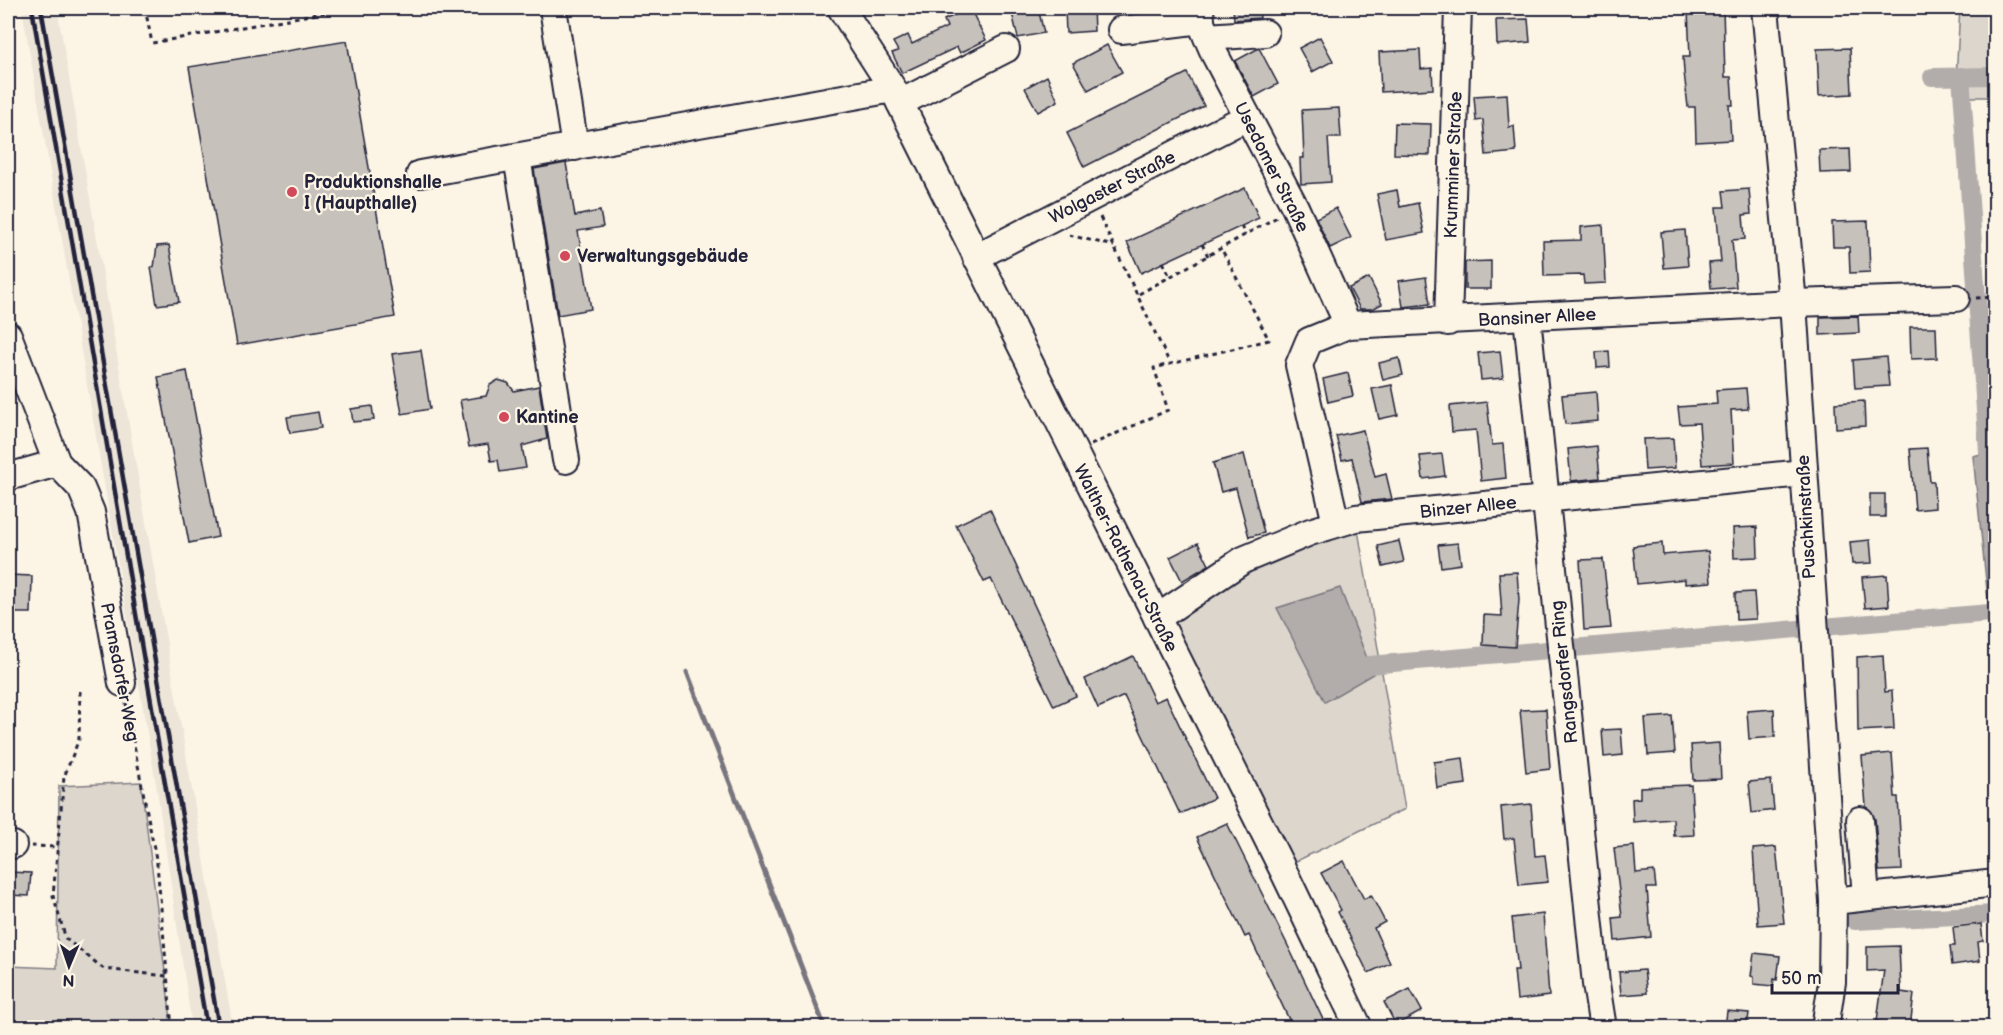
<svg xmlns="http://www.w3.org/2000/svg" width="2003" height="1035" font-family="'Balsamiq Sans',sans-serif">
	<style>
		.built { fill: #ece5d8 }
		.green { fill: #dcd6cc; stroke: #7f7c84; stroke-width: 1.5 }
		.water { fill: #b2adab; stroke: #78757e; stroke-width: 1.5 }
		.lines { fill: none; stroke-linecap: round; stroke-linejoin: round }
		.stream { stroke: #78757e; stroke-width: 5 }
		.canal { stroke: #b2adab; stroke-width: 18 }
		.building { fill: #c6c1bb; stroke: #22223b; stroke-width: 1.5 }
		.minor-casing { stroke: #22223b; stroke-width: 30 }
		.path { stroke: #22223b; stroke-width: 3; stroke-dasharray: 4.5 4.5; stroke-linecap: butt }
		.minor { stroke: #fcf5e5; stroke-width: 26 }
		.rail { stroke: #22223b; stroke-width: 4.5 }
		.poi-dot { fill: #d1495b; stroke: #fcf5e5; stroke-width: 2 }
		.labels { text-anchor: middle; stroke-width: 4.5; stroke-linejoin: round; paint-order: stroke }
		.street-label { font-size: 18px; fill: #22223b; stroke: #fcf5e5 }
		.poi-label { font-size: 18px; font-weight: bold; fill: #22223b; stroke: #fcf5e5; text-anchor: start }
	</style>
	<rect width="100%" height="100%" fill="#fcf5e5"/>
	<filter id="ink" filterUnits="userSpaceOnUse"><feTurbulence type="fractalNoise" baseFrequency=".0167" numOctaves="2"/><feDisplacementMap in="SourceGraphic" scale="12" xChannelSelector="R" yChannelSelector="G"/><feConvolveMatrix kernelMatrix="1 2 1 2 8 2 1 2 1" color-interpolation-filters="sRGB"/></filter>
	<g filter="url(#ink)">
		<polygon class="built" points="22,8 57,8 233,1027 192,1027 157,790"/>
		<g class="green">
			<polygon points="1960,8 1995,8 1995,97 1955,97"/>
			<polygon points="1356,518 1405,809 1282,868 1157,618 1243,560"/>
			<polygon points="141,782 172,1027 8,1027 8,966 57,968 59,786"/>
		</g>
		<g class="water">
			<polygon points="1988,452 1996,453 1995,667 1973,456"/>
			<polygon points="1340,588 1373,674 1325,702 1277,608"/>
		</g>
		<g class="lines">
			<polyline class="stream" points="687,672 825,1028"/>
			<g class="canal">
				<polyline points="1961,76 1988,452"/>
				<polyline points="1932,77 1996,76"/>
				<polyline points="1369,665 1990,613"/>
				<polyline points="1855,921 1996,914"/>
			</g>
		</g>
		<g class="building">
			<polygon points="970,8 986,40 960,53 957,47 902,73 892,53 898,51 893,42 908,35 912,44 947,27 944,20"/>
			<polygon points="1038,8 1044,33 1018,38 1012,13"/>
			<polygon points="1065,8 1093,8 1094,31 1066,33"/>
			<polygon points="1233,8 1259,8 1260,18 1234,20"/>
			<polygon points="1723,8 1725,77 1731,77 1733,105 1729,105 1731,140 1696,142 1695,107 1688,107 1684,72 1683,57 1690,57 1688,10"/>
			<polygon points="1528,19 1530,42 1497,45 1496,20"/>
			<polygon points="1320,37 1333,61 1312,72 1299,48"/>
			<polygon points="347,41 395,317 237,345 189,67"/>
			<polygon points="1107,45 1122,72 1088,90 1073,63"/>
			<polygon points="1259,48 1278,84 1254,97 1235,61"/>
			<polygon points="1850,48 1852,94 1819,96 1817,49"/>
			<polygon points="1420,50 1421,69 1432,68 1433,89 1381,92 1379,52"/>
			<polygon points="1187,73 1204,106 1084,167 1067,133"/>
			<polygon points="1047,76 1058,101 1038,112 1025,88"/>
			<polygon points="1507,94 1509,127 1514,126 1516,152 1486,155 1483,120 1476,121 1474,96"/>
			<polygon points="1339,108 1341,138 1328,138 1331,182 1301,184 1300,158 1304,158 1302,110"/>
			<polygon points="1395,123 1431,124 1430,155 1394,154"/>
			<polygon points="1850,149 1851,172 1820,173 1819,150"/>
			<polygon points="566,163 575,216 600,211 603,227 578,231 591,309 558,315 534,169"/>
			<polygon points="1245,188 1259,218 1141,273 1127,242"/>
			<polygon points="1749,189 1751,214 1743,215 1745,239 1732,240 1736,287 1711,289 1709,263 1721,262 1716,207 1725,207 1723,191"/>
			<polygon points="1397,190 1400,207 1418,203 1424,233 1386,240 1377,194"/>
			<polygon points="1336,208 1351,238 1330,248 1316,218"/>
			<polygon points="1868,221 1870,272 1850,273 1849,247 1833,247 1832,222"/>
			<polygon points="1603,225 1606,283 1584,284 1583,275 1544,276 1543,241 1581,240 1581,227"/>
			<polygon points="1685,230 1688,266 1664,268 1661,232"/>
			<polygon points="169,245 179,302 157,305 151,267 154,267 157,246"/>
			<polygon points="1491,261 1491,289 1465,289 1465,262"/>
			<polygon points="1426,277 1430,304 1403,307 1399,281"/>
			<polygon points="1369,278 1382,304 1372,309 1360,309 1349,288"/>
			<polygon points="1858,316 1859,333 1820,335 1820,317"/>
			<polygon points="1910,327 1936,327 1937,358 1911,359"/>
			<polygon points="421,350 430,409 402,414 392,354"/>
			<polygon points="1500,351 1503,378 1481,380 1478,353"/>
			<polygon points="1609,351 1610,367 1597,368 1596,352"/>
			<polygon points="1886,357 1889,386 1855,388 1853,360"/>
			<polygon points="1399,358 1403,375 1383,380 1379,363"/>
			<polygon points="187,371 218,537 189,543 158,377"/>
			<polygon points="1348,373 1353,396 1328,402 1323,379"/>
			<polygon points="498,380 508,383 514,391 539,386 547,439 522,446 526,468 500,472 498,460 491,461 488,444 469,447 460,400 486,396 490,385"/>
			<polygon points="1392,385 1398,415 1379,419 1372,389"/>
			<polygon points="1746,388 1748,409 1731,410 1734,463 1702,465 1699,423 1680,424 1678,407 1717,404 1716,390"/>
			<polygon points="1596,392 1598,421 1565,424 1562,395"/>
			<polygon points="1864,401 1865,426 1836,428 1835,403"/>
			<polygon points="1487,402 1492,445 1503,444 1506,478 1481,481 1476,430 1452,432 1450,406"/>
			<polygon points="372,406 374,420 353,422 351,409"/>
			<polygon points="318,412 321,428 290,433 287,417"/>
			<polygon points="1363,430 1375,477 1386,474 1392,499 1362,502 1352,458 1342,460 1336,436"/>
			<polygon points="1673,438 1675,468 1645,470 1643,439"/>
			<polygon points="1597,446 1600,478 1571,481 1568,449"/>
			<polygon points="1927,448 1930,482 1934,482 1935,508 1915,510 1910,449"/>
			<polygon points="1244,454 1264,533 1249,537 1236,488 1221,492 1213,463"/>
			<polygon points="1442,454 1445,476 1423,479 1420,456"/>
			<rect x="1870" y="494" width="15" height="23"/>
			<polygon points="990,509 1076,696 1054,706 991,579 984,582 956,525"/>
			<polygon points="1757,527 1758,557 1734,558 1733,528"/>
			<polygon points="1870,540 1872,563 1852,564 1850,542"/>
			<polygon points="1399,541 1404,562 1383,567 1378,546"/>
			<polygon points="1198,543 1209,565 1182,581 1170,557"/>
			<polygon points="1458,543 1461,564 1441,567 1438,545"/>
			<polygon points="1662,543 1663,555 1708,551 1711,582 1685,584 1685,579 1637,584 1633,546"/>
			<polygon points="1603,559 1611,628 1584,630 1580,560"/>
			<polygon points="1517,572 1519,600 1515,647 1483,645 1484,615 1502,616 1499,573"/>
			<polygon points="8,575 32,576 31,613 8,613"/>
			<polygon points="1887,575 1889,606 1865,608 1862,577"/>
			<polygon points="1754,592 1756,619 1736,620 1735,593"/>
			<polygon points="1883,655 1885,692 1892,691 1894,729 1858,731 1857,657"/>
			<polygon points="1133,656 1155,702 1166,697 1214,798 1180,814 1124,696 1098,708 1085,679"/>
			<polygon points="1546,709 1550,769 1526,772 1520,710"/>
			<polygon points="1774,709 1775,737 1749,739 1747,711"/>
			<polygon points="1672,716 1675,753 1648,755 1645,718"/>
			<polygon points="1621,729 1623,755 1604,757 1602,730"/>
			<polygon points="1719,743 1721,779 1693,780 1691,745"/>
			<polygon points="1892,753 1895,797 1898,797 1902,870 1879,871 1875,819 1866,806 1862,756"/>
			<polygon points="1463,758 1466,784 1437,788 1434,762"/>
			<polygon points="1771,780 1774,810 1752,813 1749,782"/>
			<polygon points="1691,785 1694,835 1674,836 1673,819 1633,822 1632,799 1640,798 1640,787"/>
			<polygon points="1531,804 1535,856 1545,855 1548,882 1519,885 1514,838 1504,839 1501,807"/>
			<polygon points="1227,823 1290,950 1327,1028 1293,1028 1249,935 1245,937 1197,837"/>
			<polygon points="1634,846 1636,873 1654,871 1656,888 1647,888 1651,937 1615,941 1613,918 1622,917 1614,848"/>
			<polygon points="1776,847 1784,923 1758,925 1753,849"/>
			<polygon points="1344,861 1364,899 1371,895 1385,922 1374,928 1390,963 1368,973 1338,912 1341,910 1321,873"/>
			<polygon points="8,872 31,873 29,896 8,895"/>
			<polygon points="1543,914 1549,996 1517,1000 1514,970 1518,970 1512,918"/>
			<polygon points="1981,924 1983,941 1978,942 1980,961 1952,965 1950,946 1955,946 1953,927"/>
			<polygon points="1899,946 1901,992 1914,994 1910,1028 1876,1028 1884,970 1867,971 1867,947"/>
			<polygon points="1754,953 1780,956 1777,980 1774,979 1773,986 1754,984 1754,977 1751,976"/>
			<polygon points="1644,970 1647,993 1621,995 1619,972"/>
			<polygon points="1410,989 1422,1011 1396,1025 1384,1002"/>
			<polygon points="1727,1011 1749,1013 1747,1028 1725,1028"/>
		</g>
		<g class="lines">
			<g class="minor-casing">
				<g id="minor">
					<polyline points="553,8 575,147"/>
					<polyline points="841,8 893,89 1282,868 1359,1028"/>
					<polyline points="1200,8 1201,23 1215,55 1295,207 1348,325"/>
					<polyline points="1765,8 1793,303 1833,901 1832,982 1825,1028"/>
					<polyline points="1121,30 1201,20"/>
					<polyline points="1207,37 1265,33"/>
					<polyline points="900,103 1006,49"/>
					<polyline points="517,157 566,460"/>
					<polyline points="420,174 893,89"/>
					<polyline points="976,257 1247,117"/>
					<polyline points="1527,317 1596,984 1603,1028"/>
					<polyline points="1448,322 1458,8"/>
					<polyline points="8,335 57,463 81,488 91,512 122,683"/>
					<polyline points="8,477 57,463"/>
					<polyline points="1336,523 1299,365 1309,341 1348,325 1793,303 1956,298"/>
					<polyline points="1157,618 1243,560 1310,532 1356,518 1803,473"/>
					<polyline points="1860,820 1866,897"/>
					<polyline points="8,844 13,845"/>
					<polyline points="1833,901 1996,883"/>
				</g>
			</g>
			<g class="path">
				<polyline points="145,8 152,43 350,8"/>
				<polyline points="1100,217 1170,364"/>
				<polyline points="1241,226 1245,235"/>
				<polyline points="1069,235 1114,246"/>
				<polyline points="1202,244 1208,256"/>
				<polyline points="1163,262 1170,277"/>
				<polyline points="1139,294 1277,217"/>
				<polyline points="1976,298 1996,297"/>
				<polyline points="1091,445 1168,410 1154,368 1269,340 1221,248"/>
				<polyline points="80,691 79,739 64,777 53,896 66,939 104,969 167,976"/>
				<polyline points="126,703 157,864 172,1028"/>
				<polyline points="31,846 57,847"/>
			</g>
			<use href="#minor" class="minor"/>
			<g class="rail">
				<polyline points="32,8 207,1028"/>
				<polyline points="41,8 219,1028"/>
			</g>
		</g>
	</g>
	<g class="poi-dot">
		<circle cx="292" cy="192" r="6"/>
		<circle cx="565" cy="256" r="6"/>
		<circle cx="504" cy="417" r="6"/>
	</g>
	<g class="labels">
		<g class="street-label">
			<text transform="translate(1453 165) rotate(-88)" y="6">Krumminer Straße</text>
			<text transform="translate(1272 167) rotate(63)" y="6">Usedomer Straße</text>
			<text transform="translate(1112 187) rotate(-27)" y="6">Wolgaster Straße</text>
			<text transform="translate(1537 317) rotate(-3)" y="6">Bansiner Allee</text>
			<text transform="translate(1468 507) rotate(-6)" y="6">Binzer Allee</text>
			<text transform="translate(1806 517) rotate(-93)" y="6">Puschkinstraße</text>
			<text transform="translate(1126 558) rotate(63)" y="6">Walther-Rathenau-Straße</text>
			<text transform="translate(120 672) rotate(79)" y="6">Pramsdorfer Weg</text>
			<text transform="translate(1564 672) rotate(-96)" y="6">Rangsdorfer Ring</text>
		</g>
		<g class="poi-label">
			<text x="304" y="188">Produktionshalle<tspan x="304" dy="21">I (Haupthalle)</tspan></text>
			<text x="577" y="262">Verwaltungsgebäude</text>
			<text x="516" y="423">Kantine</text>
		</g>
	</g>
	<rect width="2003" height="1035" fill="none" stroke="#fcf5e5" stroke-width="30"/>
	<rect x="15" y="15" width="1973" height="1005" fill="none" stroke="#22223b" stroke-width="2" filter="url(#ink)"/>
	<g transform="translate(69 966) rotate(182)" stroke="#fcf5e5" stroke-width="4.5" paint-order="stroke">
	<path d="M0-4.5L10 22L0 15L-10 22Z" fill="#22223b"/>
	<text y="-9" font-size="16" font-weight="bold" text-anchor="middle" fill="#22223b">N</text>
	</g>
	<path d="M1772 984v9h126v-9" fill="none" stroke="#22223b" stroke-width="3"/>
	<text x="1781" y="984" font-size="18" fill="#22223b" stroke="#fcf5e5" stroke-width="4.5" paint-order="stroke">50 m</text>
</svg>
